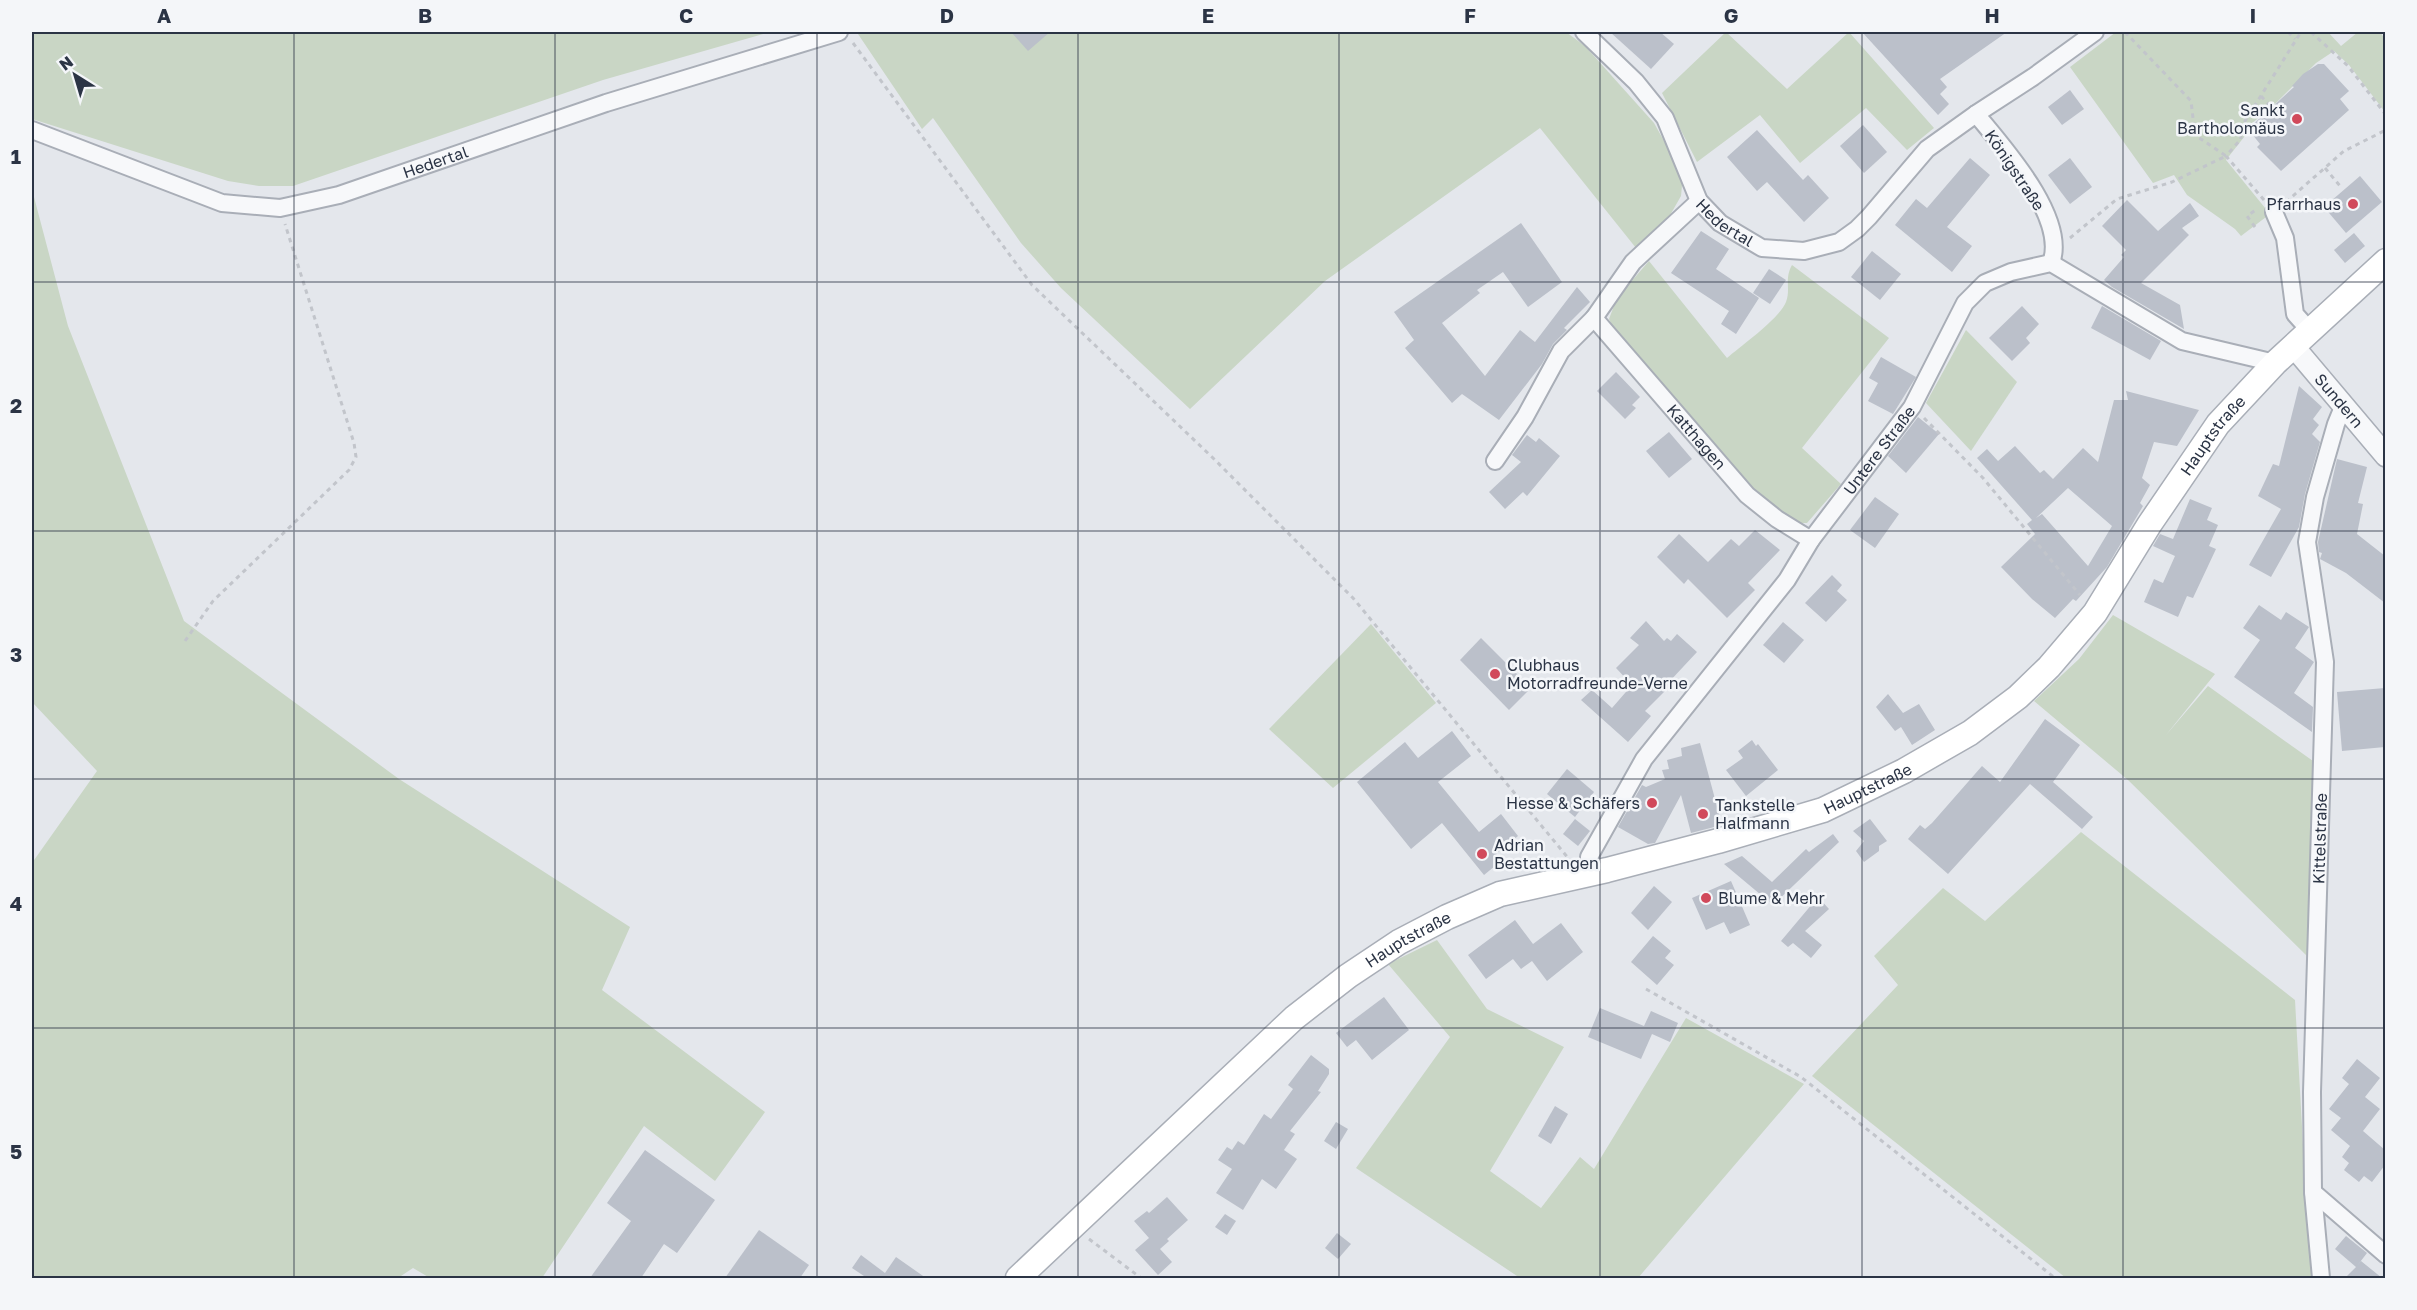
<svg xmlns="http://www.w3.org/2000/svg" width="2417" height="1310" font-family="'Golos Text',sans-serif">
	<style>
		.green { fill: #c9d6c5 }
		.building { fill: #bbc0ca; fill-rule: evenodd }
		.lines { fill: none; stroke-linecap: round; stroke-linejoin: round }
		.minor-casing { stroke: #a9aeb7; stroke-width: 20 }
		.tertiary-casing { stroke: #a9aeb7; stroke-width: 24 }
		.secondary-casing { stroke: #a9aeb7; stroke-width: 27 }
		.path { stroke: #c2c5cb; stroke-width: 3; stroke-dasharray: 4.5 4.5; stroke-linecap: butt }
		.minor { stroke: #f7f8fa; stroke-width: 16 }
		.tertiary { stroke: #f7f8fa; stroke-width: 21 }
		.secondary { stroke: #fff; stroke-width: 24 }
		.grid { fill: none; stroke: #2b3445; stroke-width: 1.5; stroke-opacity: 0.55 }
		.poi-dot { fill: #d1495b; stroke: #f4f6f9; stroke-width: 2 }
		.labels { text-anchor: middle; stroke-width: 5; stroke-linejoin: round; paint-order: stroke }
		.poi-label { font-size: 16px; fill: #2b3445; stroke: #f4f6f9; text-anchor: start }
		.street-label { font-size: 16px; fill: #2b3445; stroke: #f4f6f9 }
		.neatline { fill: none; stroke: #2b3445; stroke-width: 2 }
		.grid-label { font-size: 20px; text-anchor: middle; font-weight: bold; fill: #2b3445 }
	</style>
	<rect width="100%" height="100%" fill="#e4e7ec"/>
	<g class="green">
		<polygon points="32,32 770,32 603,80 293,186 259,186 228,181 32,119"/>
		<polygon points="866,32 1566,32 1585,46 1654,123 1683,175 1681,196 1669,217 1636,248 1540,128 1325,281 1190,409 1061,288 1021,243 933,118 922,129 858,34"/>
		<polygon points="1726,32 1787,89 1849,32 1934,128 1907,150 1866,108 1800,163 1760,115 1697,162 1662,93"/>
		<polygon points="2116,32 2328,32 2341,46 2358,32 2380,32 2385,39 2385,112 2349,65 2334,51 2316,63 2272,107 2246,128 2248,132 2226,160 2270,214 2241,236 2235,229 2187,195 2174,175 2153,183 2070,67"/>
		<polygon points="34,197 68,326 184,621 399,779 630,927 602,990 765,1112 715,1181 644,1126 542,1278 430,1278 413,1268 398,1278 32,1278 32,863 97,771 32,702 32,200"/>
		<path d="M1649 261 1727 358C1742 345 1779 319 1786 302 1791 289 1784 279 1792 265L1889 338 1802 448 1841 484 1807 523H1794L1746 485 1616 334 1609 319 1617 298Z"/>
		<polygon points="1966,330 2017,382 1971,451 1926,403"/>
		<polygon points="2113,615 2215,674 2166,735 2208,686 2313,761 2308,957 2128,780 2034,701 2079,659"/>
		<polygon points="1371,624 1436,703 1333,788 1269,729"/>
		<polygon points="2081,832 2295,1000 2306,1199 2315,1278 2066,1278 1812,1076 1898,985 1874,956 1943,888 1985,921"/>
		<polygon points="1437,940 1487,1009 1564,1047 1490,1171 1541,1208 1580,1157 1594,1169 1686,1018 1804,1084 1638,1278 1520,1278 1356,1168 1450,1037 1388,964"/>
	</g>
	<g class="building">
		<polygon points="1011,32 1050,32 1028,51"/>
		<polygon points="1610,32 1660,32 1674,44 1651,69"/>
		<polygon points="1862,32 2007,32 1940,79 1947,87 1940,94 1949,104 1938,115"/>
		<polygon points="2318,64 2324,64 2349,91 2340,99 2349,110 2281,171 2257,147 2260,144 2248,129 2294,87 2292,86 2303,74"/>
		<polygon points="2070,90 2084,109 2062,125 2048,107"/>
		<polygon points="1863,125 1887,152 1864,173 1840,146"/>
		<polygon points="1757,130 1803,180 1808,175 1829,198 1804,222 1767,182 1757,191 1727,157"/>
		<polygon points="1970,158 1990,175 1947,227 1972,246 1952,272 1895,225 1916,199 1927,208"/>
		<polygon points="2070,158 2092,187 2070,204 2048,175"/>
		<polygon points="2360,176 2382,202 2346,233 2324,207"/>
		<polygon points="2127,200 2158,231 2190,203 2199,216 2182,228 2189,235 2141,283 2180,305 2184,329 2112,287 2104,280 2124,257 2121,255 2126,250 2102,226"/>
		<polygon points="1521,223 1562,282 1528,307 1503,272 1477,290 1480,293 1442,323 1485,376 1520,330 1535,342 1577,287 1590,302 1564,328 1567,330 1553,344 1542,364 1499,420 1462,394 1452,403 1405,348 1414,340 1394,312"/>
		<polygon points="1701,231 1729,249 1716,269 1759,298 1736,334 1721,324 1729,311 1671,273"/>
		<polygon points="2354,233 2365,246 2345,263 2334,250"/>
		<polygon points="1872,251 1901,274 1880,300 1851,277"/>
		<polygon points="1769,269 1786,280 1770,304 1753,293"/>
		<polygon points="2022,306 2039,324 2026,338 2030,343 2012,361 1989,338"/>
		<polygon points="2102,306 2161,341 2150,360 2091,328"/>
		<polygon points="1881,357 1916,377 1893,414 1868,401 1878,383 1869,378"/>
		<polygon points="1616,372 1640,397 1632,405 1636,408 1625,419 1597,391"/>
		<polygon points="2299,386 2322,407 2313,419 2319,425 2312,434 2320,442 2305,494 2299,527 2271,577 2249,565 2281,509 2258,496 2273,464 2279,466"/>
		<path d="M2126 391 2199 410 2177 446 2154 442 2142 478 2150 485 2140 503 2143 506 2107 567 2076 601 2073 599 2055 618 2032 599 2001 567 2035 534 2027 524 2032 520 1977 458 1987 449 1998 461 2015 446 2040 473 2044 470 2053 479 2083 448 2098 462 2114 400H2128ZM2068 488 2112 526 2088 566 2042 514 2036 518Z"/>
		<polygon points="1918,417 1939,434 1906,473 1888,456"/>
		<polygon points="1669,432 1692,459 1669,478 1646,451"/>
		<polygon points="1527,435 1536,442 1539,438 1560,456 1527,496 1523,492 1505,509 1489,492 1521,462 1512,455"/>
		<polygon points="2337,459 2367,467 2358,503 2363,504 2357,534 2385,556 2385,603 2346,573 2320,559 2322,553 2319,552 2318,542"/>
		<polygon points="1875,497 1899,514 1875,548 1850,530"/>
		<polygon points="2190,499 2212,508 2207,520 2218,525 2209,546 2216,549 2193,598 2187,596 2178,617 2144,602 2154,579 2163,583 2175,556 2153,546 2160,534 2173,539"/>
		<polygon points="1755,530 1780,550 1748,583 1755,590 1727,618 1688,579 1684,584 1657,557 1679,534 1708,562 1731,539 1739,546"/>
		<polygon points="1832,575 1842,585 1837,591 1847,600 1826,622 1805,603"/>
		<polygon points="2259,605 2281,620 2286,612 2309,627 2295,648 2314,662 2294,693 2313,707 2312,732 2234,677 2260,640 2243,628"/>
		<polygon points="1646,621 1664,641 1667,638 1671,641 1677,634 1697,652 1669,682 1671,685 1645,711 1651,716 1628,742 1581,700 1592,690 1612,708 1632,685 1616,668 1639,645 1630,638"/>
		<polygon points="1783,622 1804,640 1784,663 1763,645"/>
		<polygon points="1481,638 1531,688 1509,710 1460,660"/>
		<polygon points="2385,688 2385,747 2342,751 2337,692"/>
		<polygon points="1888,694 1903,713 1919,704 1935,730 1912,745 1901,727 1895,731 1876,707"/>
		<polygon points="2045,719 2080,745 2053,782 2093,817 2082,829 2030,784 1948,874 1908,839 1920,825 1925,829 1932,823 1982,766 2000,782"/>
		<polygon points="1452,731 1471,756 1438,782 1479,832 1501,814 1518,836 1496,854 1501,861 1484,875 1442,823 1411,849 1357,782 1405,742 1418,758"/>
		<polygon points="1752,740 1756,746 1758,744 1778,770 1746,796 1726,770 1743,758 1738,751"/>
		<polygon points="1700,743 1722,825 1691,833 1681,795 1655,843 1648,844 1618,827 1642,785 1646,787 1665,779 1662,770 1669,769 1667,760 1682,756 1681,748"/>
		<polygon points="1567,769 1594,792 1575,817 1547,794"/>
		<polygon points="1575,819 1590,831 1578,846 1563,834"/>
		<polygon points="1870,819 1887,841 1879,846 1879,851 1864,862 1856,851 1864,841 1853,831"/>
		<polygon points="1833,834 1839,842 1773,905 1724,864 1742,856 1772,882 1806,849 1809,852"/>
		<polygon points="1731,881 1750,925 1730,934 1724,922 1706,930 1692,898"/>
		<polygon points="1654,886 1672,902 1648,930 1631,913"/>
		<polygon points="1818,897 1829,909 1805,931 1822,945 1811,958 1793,943 1788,947 1781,941"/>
		<polygon points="1515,920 1533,944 1561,923 1583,952 1547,981 1532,961 1521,969 1513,959 1486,979 1468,955"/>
		<polygon points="1653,936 1671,951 1665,958 1674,965 1657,985 1631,962"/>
		<polygon points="1384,997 1409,1030 1372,1060 1356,1040 1347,1047 1336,1033"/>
		<polygon points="1600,1008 1644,1026 1651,1011 1678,1023 1670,1042 1652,1034 1641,1059 1588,1037"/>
		<polygon points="1311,1055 1329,1069 1329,1074 1318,1091 1321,1092 1290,1131 1295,1134 1284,1150 1297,1159 1276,1189 1262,1179 1243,1210 1216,1193 1232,1169 1218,1160 1227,1147 1232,1150 1238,1141 1244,1145 1264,1114 1271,1119 1293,1089 1288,1085"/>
		<polygon points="2357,1059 2380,1078 2365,1097 2380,1109 2363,1131 2385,1150 2385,1165 2372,1182 2364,1176 2359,1182 2344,1170 2349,1163 2342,1157 2350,1146 2331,1130 2341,1118 2329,1109 2349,1084 2342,1078"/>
		<polygon points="1555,1106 1568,1114 1551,1144 1538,1136"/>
		<polygon points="1336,1122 1348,1129 1336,1149 1324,1141"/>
		<polygon points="645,1150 715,1200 677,1253 664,1244 641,1278 590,1278 631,1221 607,1203"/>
		<polygon points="1167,1197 1188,1220 1167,1239 1169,1241 1160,1249 1172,1262 1158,1275 1135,1250 1149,1238 1134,1221 1147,1211 1149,1213"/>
		<polygon points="1225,1214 1236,1221 1227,1235 1215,1227"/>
		<polygon points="759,1230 809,1265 800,1278 725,1278"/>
		<polygon points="1337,1233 1351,1244 1338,1259 1325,1248"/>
		<polygon points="2346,1236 2367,1253 2357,1266 2361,1261 2382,1278 2345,1278 2356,1267 2335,1249"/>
		<polygon points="861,1255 885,1273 896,1257 926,1278 867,1278 852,1268"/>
	</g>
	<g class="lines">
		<g class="minor-casing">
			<g id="minor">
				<path id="s1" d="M1584 32 1636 82 1665 118 1699 201 1720 223 1762 248 1804 251 1839 242 1857 229 1869 217 1927 149 1976 114"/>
				<path id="s2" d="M32 130 222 203 280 208 339 195 606 103 839 32"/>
				<path id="s3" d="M1699 201 1633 262 1594 318 1747 495 1777 519 1811 540"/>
				<polyline points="2274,212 2285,238 2295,314 2311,332"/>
				<path d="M2051 263C2068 218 2003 147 1976 114L2033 77 2095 32"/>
				<polyline points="1495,461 1525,417 1561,351 1594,318"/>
				<path id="s4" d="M1591 872 1589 857 1644 759 1787 580 1811 540 1912 407 1965 303 1985 283 2011 272 2051 263 2182 341 2275 363"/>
				<polyline points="2313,1192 2386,1255"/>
				<path id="s5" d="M2321 1278 2313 1192 2312 1092 2325 662 2307 542 2315 497 2336 424 2343 407"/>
			</g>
		</g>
		<g class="tertiary-casing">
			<g id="tertiary">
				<path id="s6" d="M2294 347 2386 456"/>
			</g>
		</g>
		<g class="secondary-casing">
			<g id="secondary">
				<path id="s7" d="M1018 1278 1294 1018 1348 976 1399 942 1447 917 1500 894 1607 870 1718 841 1823 810 1904 771 1970 733 2018 697 2049 667 2095 613 2149 525 2218 424 2275 363 2386 261"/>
			</g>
		</g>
		<g class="path">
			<polyline points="2125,32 2191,101 2195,135 2226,156"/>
			<polyline points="2288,32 2295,39"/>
			<polyline points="2311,32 2348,66 2386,115"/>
			<polyline points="853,43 1032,285 1213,458 1353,598 1569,859"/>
			<polyline points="2261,96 2272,108"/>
			<polyline points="2325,168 2340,186"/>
			<polyline points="2264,200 2226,156 2241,139 2240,129 2301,32"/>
			<polyline points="2286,202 2344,151 2386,130"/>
			<polyline points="2255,227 2247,216 2257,209"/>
			<polyline points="2070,238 2117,199 2172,182 2226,156"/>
			<polyline points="1924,418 1983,478 2080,595"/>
			<polyline points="185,641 213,601 349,470 356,457 354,443 285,224"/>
			<polyline points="1646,989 1801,1077 2055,1278"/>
			<polyline points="1089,1239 1141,1278"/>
		</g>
		<use href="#minor" class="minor"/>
		<use href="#tertiary" class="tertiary"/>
		<use href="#secondary" class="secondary"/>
	</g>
	<path class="grid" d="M294 32V1278M555 32V1278M817 32V1278M1078 32V1278M1339 32V1278M1600 32V1278M1862 32V1278M2123 32V1278M32 282H2386M32 531H2386M32 779H2386M32 1028H2386"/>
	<g class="poi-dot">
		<circle cx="2297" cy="119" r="6"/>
		<circle cx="2353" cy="204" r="6"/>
		<circle cx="1495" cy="674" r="6"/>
		<circle cx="1652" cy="803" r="6"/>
		<circle cx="1703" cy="814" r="6"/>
		<circle cx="1482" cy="854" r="6"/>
		<circle cx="1706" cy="898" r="6"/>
	</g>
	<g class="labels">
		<g class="poi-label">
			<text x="2285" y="116" text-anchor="end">Sankt<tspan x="2285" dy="18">Bartholomäus</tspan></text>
			<text x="2341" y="210" text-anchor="end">Pfarrhaus</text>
			<text x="1507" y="671">Clubhaus<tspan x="1507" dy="18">Motorradfreunde-Verne</tspan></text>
			<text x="1640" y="809" text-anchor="end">Hesse &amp; Schäfers</text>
			<text x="1715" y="811">Tankstelle<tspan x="1715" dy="18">Halfmann</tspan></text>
			<text x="1494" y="851">Adrian<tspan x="1494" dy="18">Bestattungen</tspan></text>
			<text x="1718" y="904">Blume &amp; Mehr</text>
		</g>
		<g class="street-label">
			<text dy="6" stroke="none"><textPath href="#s2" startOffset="424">Hedertal</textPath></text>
			<text transform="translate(2015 170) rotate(56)" y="6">Königstraße</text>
			<text dy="6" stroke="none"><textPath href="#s1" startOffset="242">Hedertal</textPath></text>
			<text dy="6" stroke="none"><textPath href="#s6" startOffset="70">Sundern</textPath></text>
			<text dy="6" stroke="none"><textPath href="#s3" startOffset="315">Katthagen</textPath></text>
			<text dy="6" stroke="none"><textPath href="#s7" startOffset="1508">Hauptstraße</textPath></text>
			<text dy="6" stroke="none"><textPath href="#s4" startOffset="516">Untere Straße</textPath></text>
			<text dy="6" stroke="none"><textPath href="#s7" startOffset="1004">Hauptstraße</textPath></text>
			<text dy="6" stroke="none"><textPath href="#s5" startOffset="440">Kittelstraße</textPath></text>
			<text dy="6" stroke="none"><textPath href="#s7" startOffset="518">Hauptstraße</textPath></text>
		</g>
	</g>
	<rect width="2417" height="1310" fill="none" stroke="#f4f6f9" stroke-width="66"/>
	<g transform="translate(75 75) rotate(323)" stroke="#f4f6f9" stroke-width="4.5" paint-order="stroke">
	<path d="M0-4.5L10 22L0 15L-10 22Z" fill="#2b3445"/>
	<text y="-9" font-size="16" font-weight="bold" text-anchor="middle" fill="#2b3445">N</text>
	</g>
	<rect x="33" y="33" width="2351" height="1244" class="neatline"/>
	<g class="grid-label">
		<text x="164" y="23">A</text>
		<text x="425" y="23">B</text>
		<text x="686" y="23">C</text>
		<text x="947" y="23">D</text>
		<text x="1208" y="23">E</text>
		<text x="1470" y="23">F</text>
		<text x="1731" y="23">G</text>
		<text x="1992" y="23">H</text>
		<text x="2253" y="23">I</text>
		<text x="16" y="164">1</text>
		<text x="16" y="413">2</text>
		<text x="16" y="662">3</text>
		<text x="16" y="911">4</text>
		<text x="16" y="1159">5</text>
	</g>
</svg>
